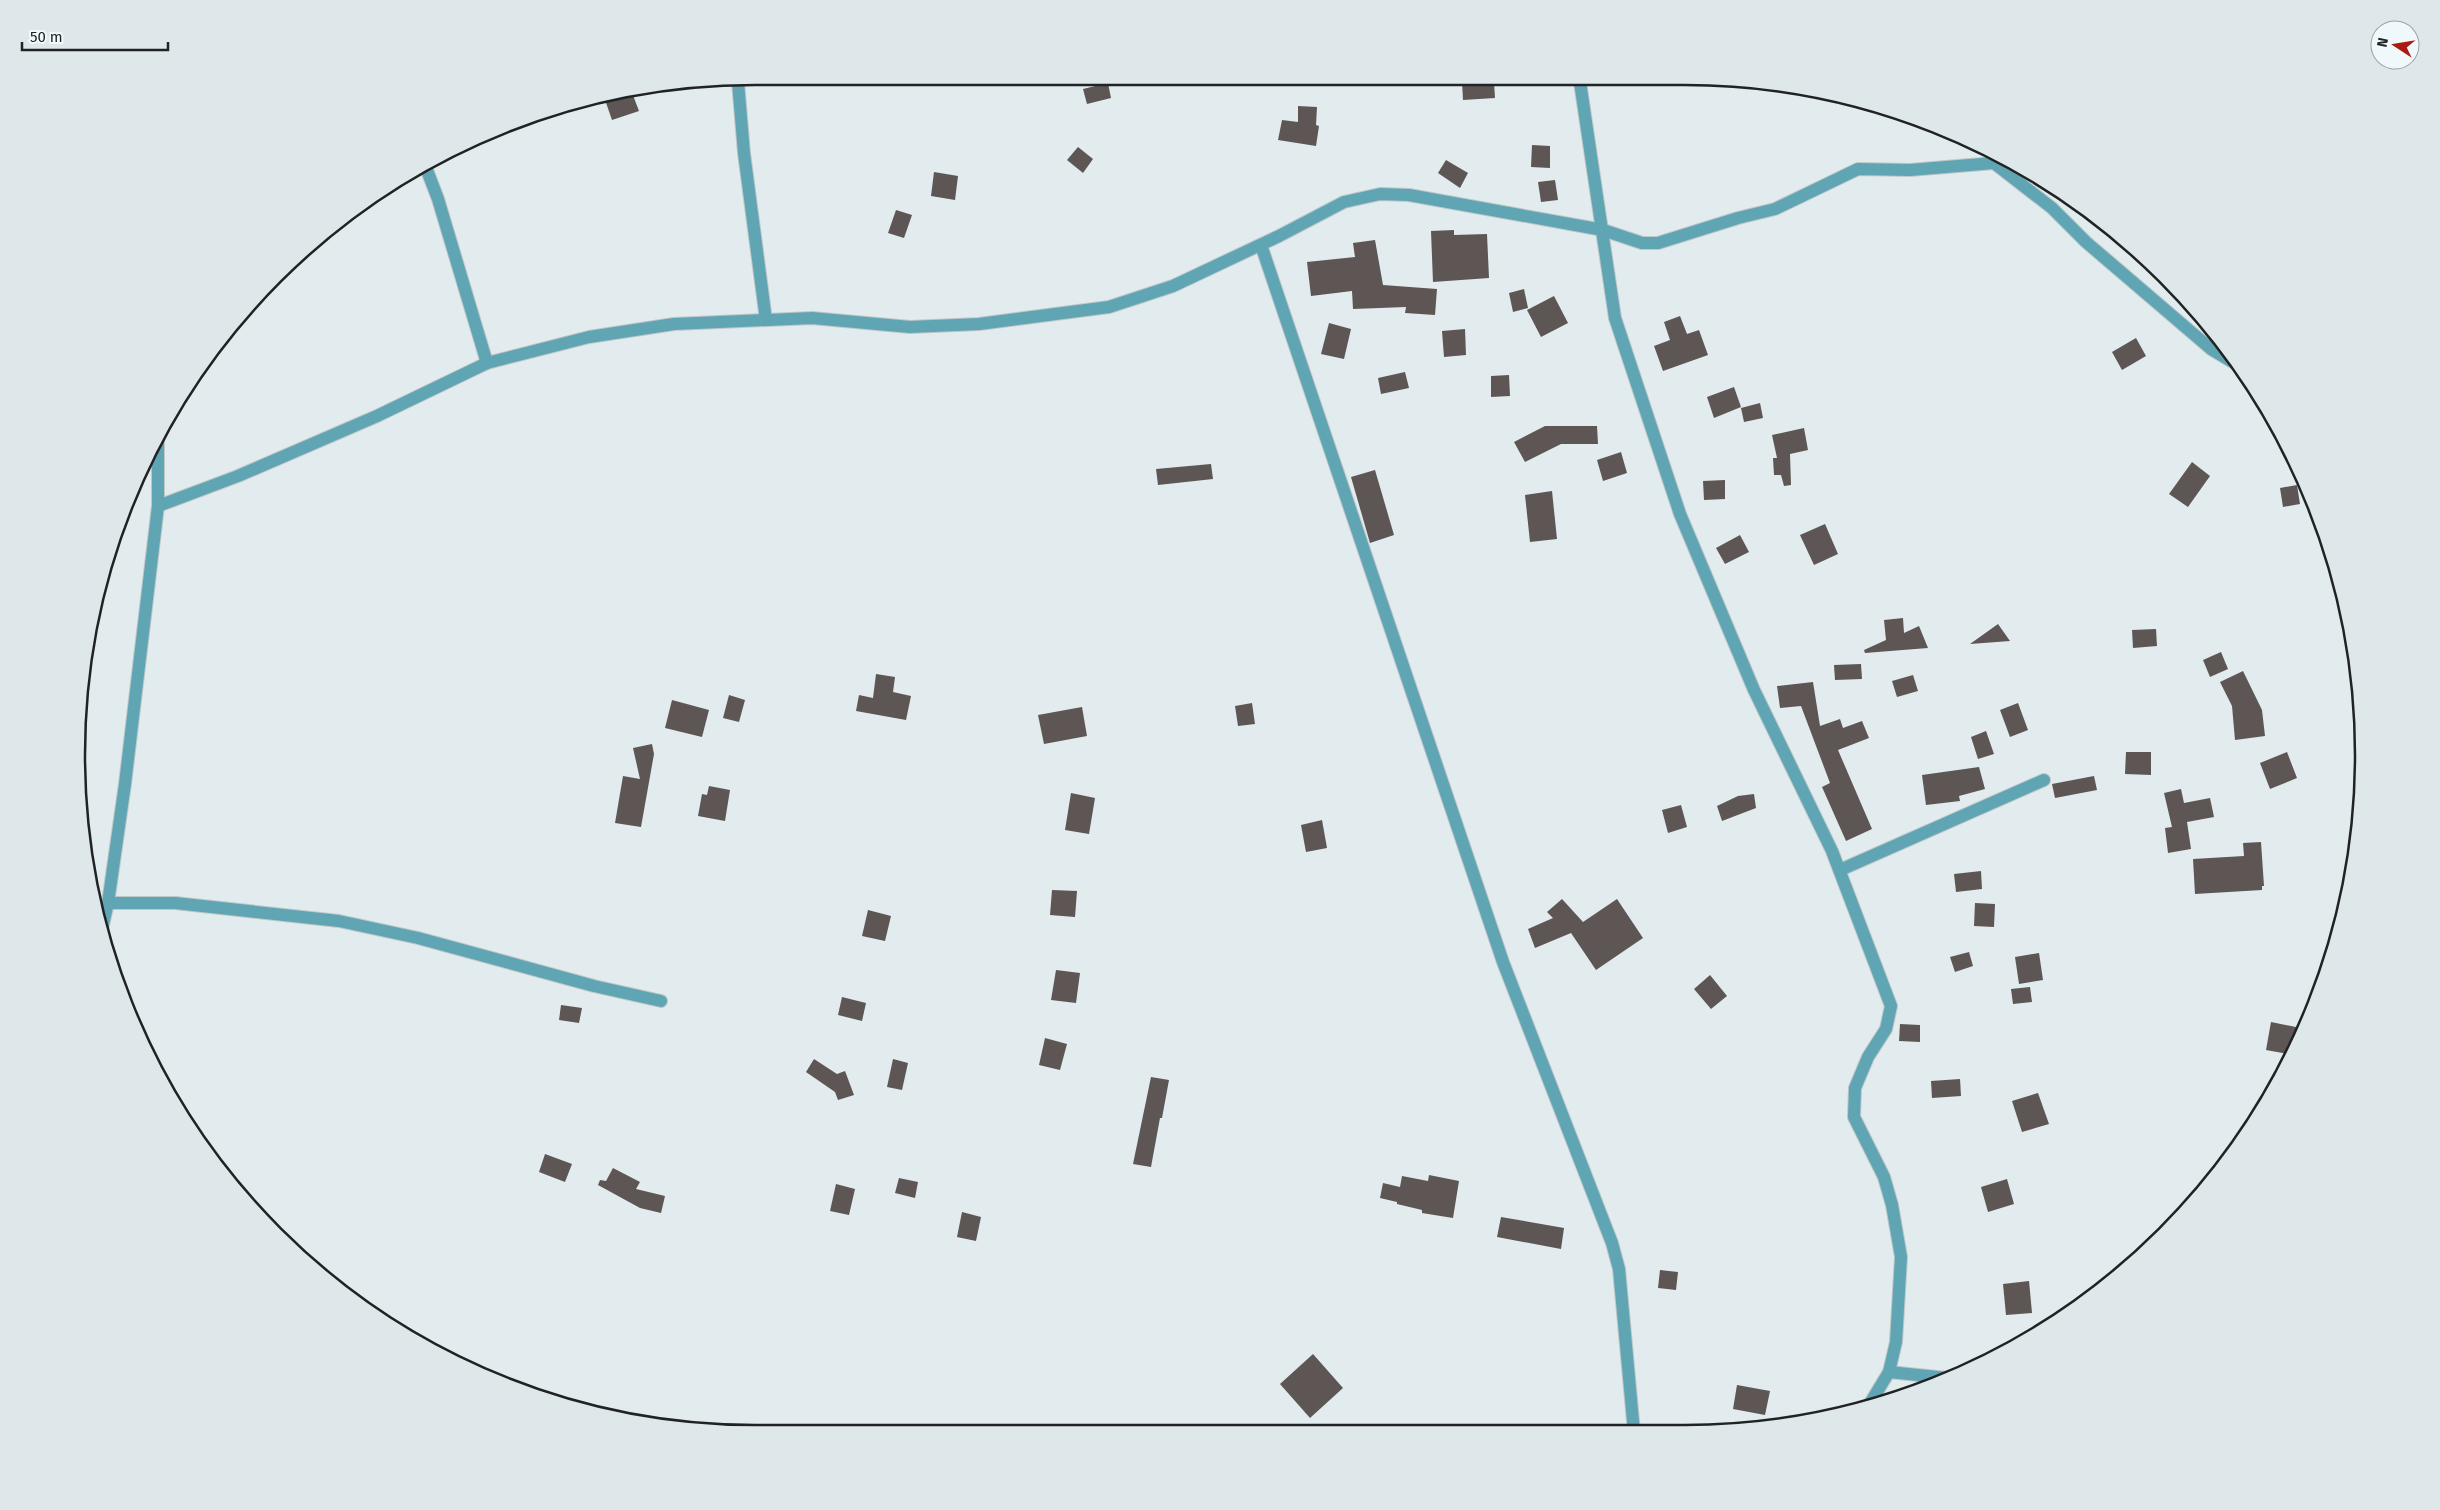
<svg xmlns="http://www.w3.org/2000/svg" width="2440" height="1510" font-family="'Fira Sans',sans-serif">
	<style>
		.building { fill: #5d5655 }
		.lines { fill: none; stroke-linecap: round; stroke-linejoin: round }
		.street-casing { stroke: #bfc7c9; stroke-width: 14 }
		.street { stroke: #5fa5b3; stroke-width: 12 }
		.rim { fill: none; stroke: #202324; stroke-width: 2.5 }
	</style>
	<rect width="100%" height="100%" fill="#e2ebed"/>
	<g class="building">
		<polygon points="1462,82 1494,82 1495,98 1463,100"/>
		<polygon points="1108,83 1111,98 1087,104 1083,89"/>
		<polygon points="631,90 639,111 612,120 604,97"/>
		<polygon points="1298,106 1317,107 1316,125 1319,126 1316,146 1278,140 1282,120 1298,122"/>
		<polygon points="1532,145 1550,146 1550,168 1531,167"/>
		<polygon points="1078,147 1093,159 1083,173 1067,160"/>
		<polygon points="1446,160 1468,173 1460,188 1438,173"/>
		<polygon points="934,172 958,176 955,200 931,196"/>
		<polygon points="1555,180 1558,200 1541,202 1538,182"/>
		<polygon points="896,210 912,215 904,238 888,233"/>
		<polygon points="1454,230 1454,235 1487,234 1489,278 1433,282 1431,231"/>
		<polygon points="1375,240 1383,285 1437,289 1435,315 1405,313 1406,307 1353,309 1352,291 1311,296 1307,262 1355,257 1353,243"/>
		<polygon points="1524,289 1528,308 1513,312 1509,293"/>
		<polygon points="1554,296 1568,323 1541,337 1527,310"/>
		<polygon points="1680,316 1687,334 1699,330 1708,355 1663,371 1654,346 1670,340 1664,322"/>
		<polygon points="1329,323 1351,329 1344,359 1321,354"/>
		<polygon points="1465,329 1466,355 1444,357 1442,331"/>
		<polygon points="2136,338 2146,356 2122,370 2112,352"/>
		<polygon points="1405,372 1409,388 1381,394 1378,378"/>
		<polygon points="1509,375 1510,396 1491,397 1491,376"/>
		<polygon points="1734,387 1741,407 1714,418 1707,397"/>
		<polygon points="1760,403 1763,418 1744,422 1741,408"/>
		<polygon points="1545,426 1597,426 1598,444 1561,444 1525,462 1514,442"/>
		<polygon points="1804,428 1808,450 1790,454 1791,485 1784,486 1781,475 1774,475 1773,458 1777,458 1772,435"/>
		<polygon points="1621,452 1627,473 1603,481 1597,460"/>
		<polygon points="2192,462 2210,476 2188,507 2169,494"/>
		<polygon points="1211,464 1213,479 1158,485 1156,469"/>
		<polygon points="1375,470 1394,535 1370,543 1351,477"/>
		<polygon points="1725,480 1725,499 1704,500 1703,481"/>
		<polygon points="2297,485 2300,504 2283,507 2280,488"/>
		<polygon points="1552,491 1557,539 1530,542 1525,495"/>
		<polygon points="1825,524 1838,554 1814,565 1800,535"/>
		<polygon points="1740,535 1749,552 1725,564 1716,548"/>
		<polygon points="1903,618 1904,633 1919,626 1928,648 1865,653 1864,650 1886,640 1884,620"/>
		<polygon points="1998,624 2010,641 1970,644"/>
		<polygon points="2156,629 2157,646 2133,648 2132,630"/>
		<polygon points="2221,652 2228,669 2210,677 2203,660"/>
		<polygon points="1861,664 1862,679 1835,680 1834,665"/>
		<polygon points="2243,671 2262,710 2265,736 2235,740 2232,706 2220,682"/>
		<polygon points="876,674 895,677 893,692 911,696 906,720 856,711 859,695 873,698"/>
		<polygon points="1913,675 1918,691 1897,697 1892,681"/>
		<polygon points="1813,682 1820,726 1840,719 1843,728 1862,721 1869,738 1838,750 1872,829 1846,841 1822,787 1830,783 1801,706 1780,708 1777,686"/>
		<polygon points="729,695 745,700 739,722 723,718"/>
		<polygon points="672,700 709,710 702,737 665,728"/>
		<polygon points="1252,703 1255,724 1238,726 1235,706"/>
		<polygon points="2018,703 2028,730 2010,737 2000,710"/>
		<polygon points="1082,707 1087,736 1044,744 1038,715"/>
		<polygon points="1986,731 1994,754 1978,759 1971,737"/>
		<polygon points="652,744 654,754 641,827 615,823 623,776 640,779 633,748"/>
		<polygon points="2126,752 2151,752 2151,775 2125,774"/>
		<polygon points="2287,752 2297,778 2270,789 2260,763"/>
		<polygon points="1979,767 1985,789 1959,796 1960,801 1926,805 1922,775"/>
		<polygon points="2094,776 2097,790 2055,798 2052,784"/>
		<polygon points="709,786 730,790 725,821 698,816 702,794 707,795"/>
		<polygon points="2181,789 2184,803 2210,798 2214,817 2187,822 2191,849 2168,853 2165,828 2172,827 2164,793"/>
		<polygon points="1071,793 1095,798 1089,834 1065,830"/>
		<polygon points="1754,794 1756,808 1722,821 1717,806 1738,796"/>
		<polygon points="1681,805 1687,827 1668,833 1662,810"/>
		<polygon points="1322,820 1327,848 1306,852 1301,825"/>
		<polygon points="2261,842 2264,886 2262,886 2262,890 2195,894 2193,859 2244,856 2243,843"/>
		<polygon points="1981,871 1982,889 1956,892 1954,874"/>
		<polygon points="1052,890 1077,891 1075,917 1050,915"/>
		<polygon points="1562,899 1583,922 1617,899 1643,938 1596,970 1571,933 1535,948 1528,929 1553,918 1547,912"/>
		<polygon points="1975,903 1995,904 1994,927 1974,926"/>
		<polygon points="868,910 891,916 885,941 862,936"/>
		<polygon points="1969,952 1973,966 1955,972 1950,957"/>
		<polygon points="2039,953 2043,980 2019,984 2015,957"/>
		<polygon points="1056,970 1080,973 1076,1003 1051,1000"/>
		<polygon points="1710,975 1727,996 1711,1009 1694,989"/>
		<polygon points="2030,987 2032,1002 2013,1004 2011,989"/>
		<polygon points="842,997 866,1003 862,1021 838,1015"/>
		<polygon points="561,1005 582,1008 579,1023 559,1020"/>
		<polygon points="2271,1022 2301,1028 2294,1055 2266,1050"/>
		<polygon points="1900,1024 1920,1025 1920,1042 1899,1041"/>
		<polygon points="1045,1038 1067,1044 1060,1070 1039,1065"/>
		<polygon points="814,1059 837,1074 845,1071 854,1095 838,1100 835,1092 806,1072"/>
		<polygon points="893,1059 908,1063 902,1090 887,1087"/>
		<polygon points="1151,1077 1169,1080 1162,1118 1160,1118 1151,1167 1133,1164"/>
		<polygon points="1960,1079 1961,1096 1932,1098 1931,1081"/>
		<polygon points="2038,1093 2049,1124 2022,1132 2012,1101"/>
		<polygon points="545,1154 572,1164 565,1182 539,1172"/>
		<polygon points="613,1168 640,1182 636,1189 665,1196 661,1213 640,1208 598,1185 600,1180 606,1181"/>
		<polygon points="1429,1175 1459,1181 1453,1218 1422,1213 1422,1210 1397,1204 1397,1202 1380,1198 1383,1183 1400,1187 1402,1176 1428,1181"/>
		<polygon points="899,1178 918,1182 915,1198 895,1193"/>
		<polygon points="2007,1179 2014,1204 1988,1212 1981,1187"/>
		<polygon points="836,1184 855,1189 849,1215 830,1211"/>
		<polygon points="962,1212 981,1217 976,1241 957,1237"/>
		<polygon points="1501,1217 1564,1228 1561,1249 1497,1237"/>
		<polygon points="1660,1270 1678,1272 1676,1290 1658,1288"/>
		<polygon points="2029,1281 2032,1313 2006,1315 2003,1284"/>
		<polygon points="1313,1354 1343,1388 1310,1418 1280,1384"/>
		<polygon points="1737,1385 1770,1391 1765,1415 1733,1409"/>
	</g>
	<g class="lines">
		<g class="street-casing">
			<g id="street">
				<polyline points="738,82 744,153 766,320"/>
				<polyline points="1580,82 1615,318 1680,514 1754,690 1832,851 1891,1006 1886,1029 1868,1057 1855,1088 1854,1117 1884,1177 1892,1205 1901,1257 1896,1342 1889,1372 1869,1405"/>
				<polyline points="1994,163 2052,208 2086,242 2211,349 2236,364"/>
				<polyline points="425,165 438,199 487,363"/>
				<polyline points="1261,245 1503,962 1612,1243 1619,1269 1634,1432"/>
				<polyline points="158,506 238,476 377,416 487,363 589,337 674,324 812,318 910,327 979,324 1109,307 1173,286 1279,236 1344,202 1380,194 1409,195 1603,230 1642,243 1658,243 1738,218 1775,209 1858,169 1910,170 1994,163 1999,159"/>
				<polyline points="1840,870 2044,780"/>
				<polyline points="108,903 175,903 339,921 418,938 594,986 661,1001"/>
				<polyline points="102,929 108,903 125,784 158,506 158,443"/>
				<polyline points="1889,1372 1947,1378"/>
			</g>
		</g>
		<use href="#street" class="street"/>
	</g>
	<path d="M0 0H2440V1510H0ZM755 85H1685A670 670 0 0 1 2355 755V755A670 670 0 0 1 1685 1425H755A670 670 0 0 1 85 755V755A670 670 0 0 1 755 85Z" fill="#dee7e9" fill-rule="evenodd"/>
	<path class="rim" d="M755 85H1685A670 670 0 0 1 2355 755V755A670 670 0 0 1 1685 1425H755A670 670 0 0 1 85 755V755A670 670 0 0 1 755 85Z"/>
	<g transform="translate(2395 45) rotate(282)"><circle r="24" fill="#eff8fa" stroke="#9ca3a4"/>
	<path d="M0-4L9 19L0 12L-9 19Z" fill="#ab1910"/>
	<text y="-8" font-size="14" font-weight="bold" text-anchor="middle" fill="#202324">N</text>
	</g>
	<path d="M22 42v8h146v-8" fill="none" stroke="#202324" stroke-width="2.5"/>
	<text x="30" y="42" font-size="15" fill="#202324" stroke="#eff8fa" stroke-width="4" paint-order="stroke">50 m</text>
</svg>
